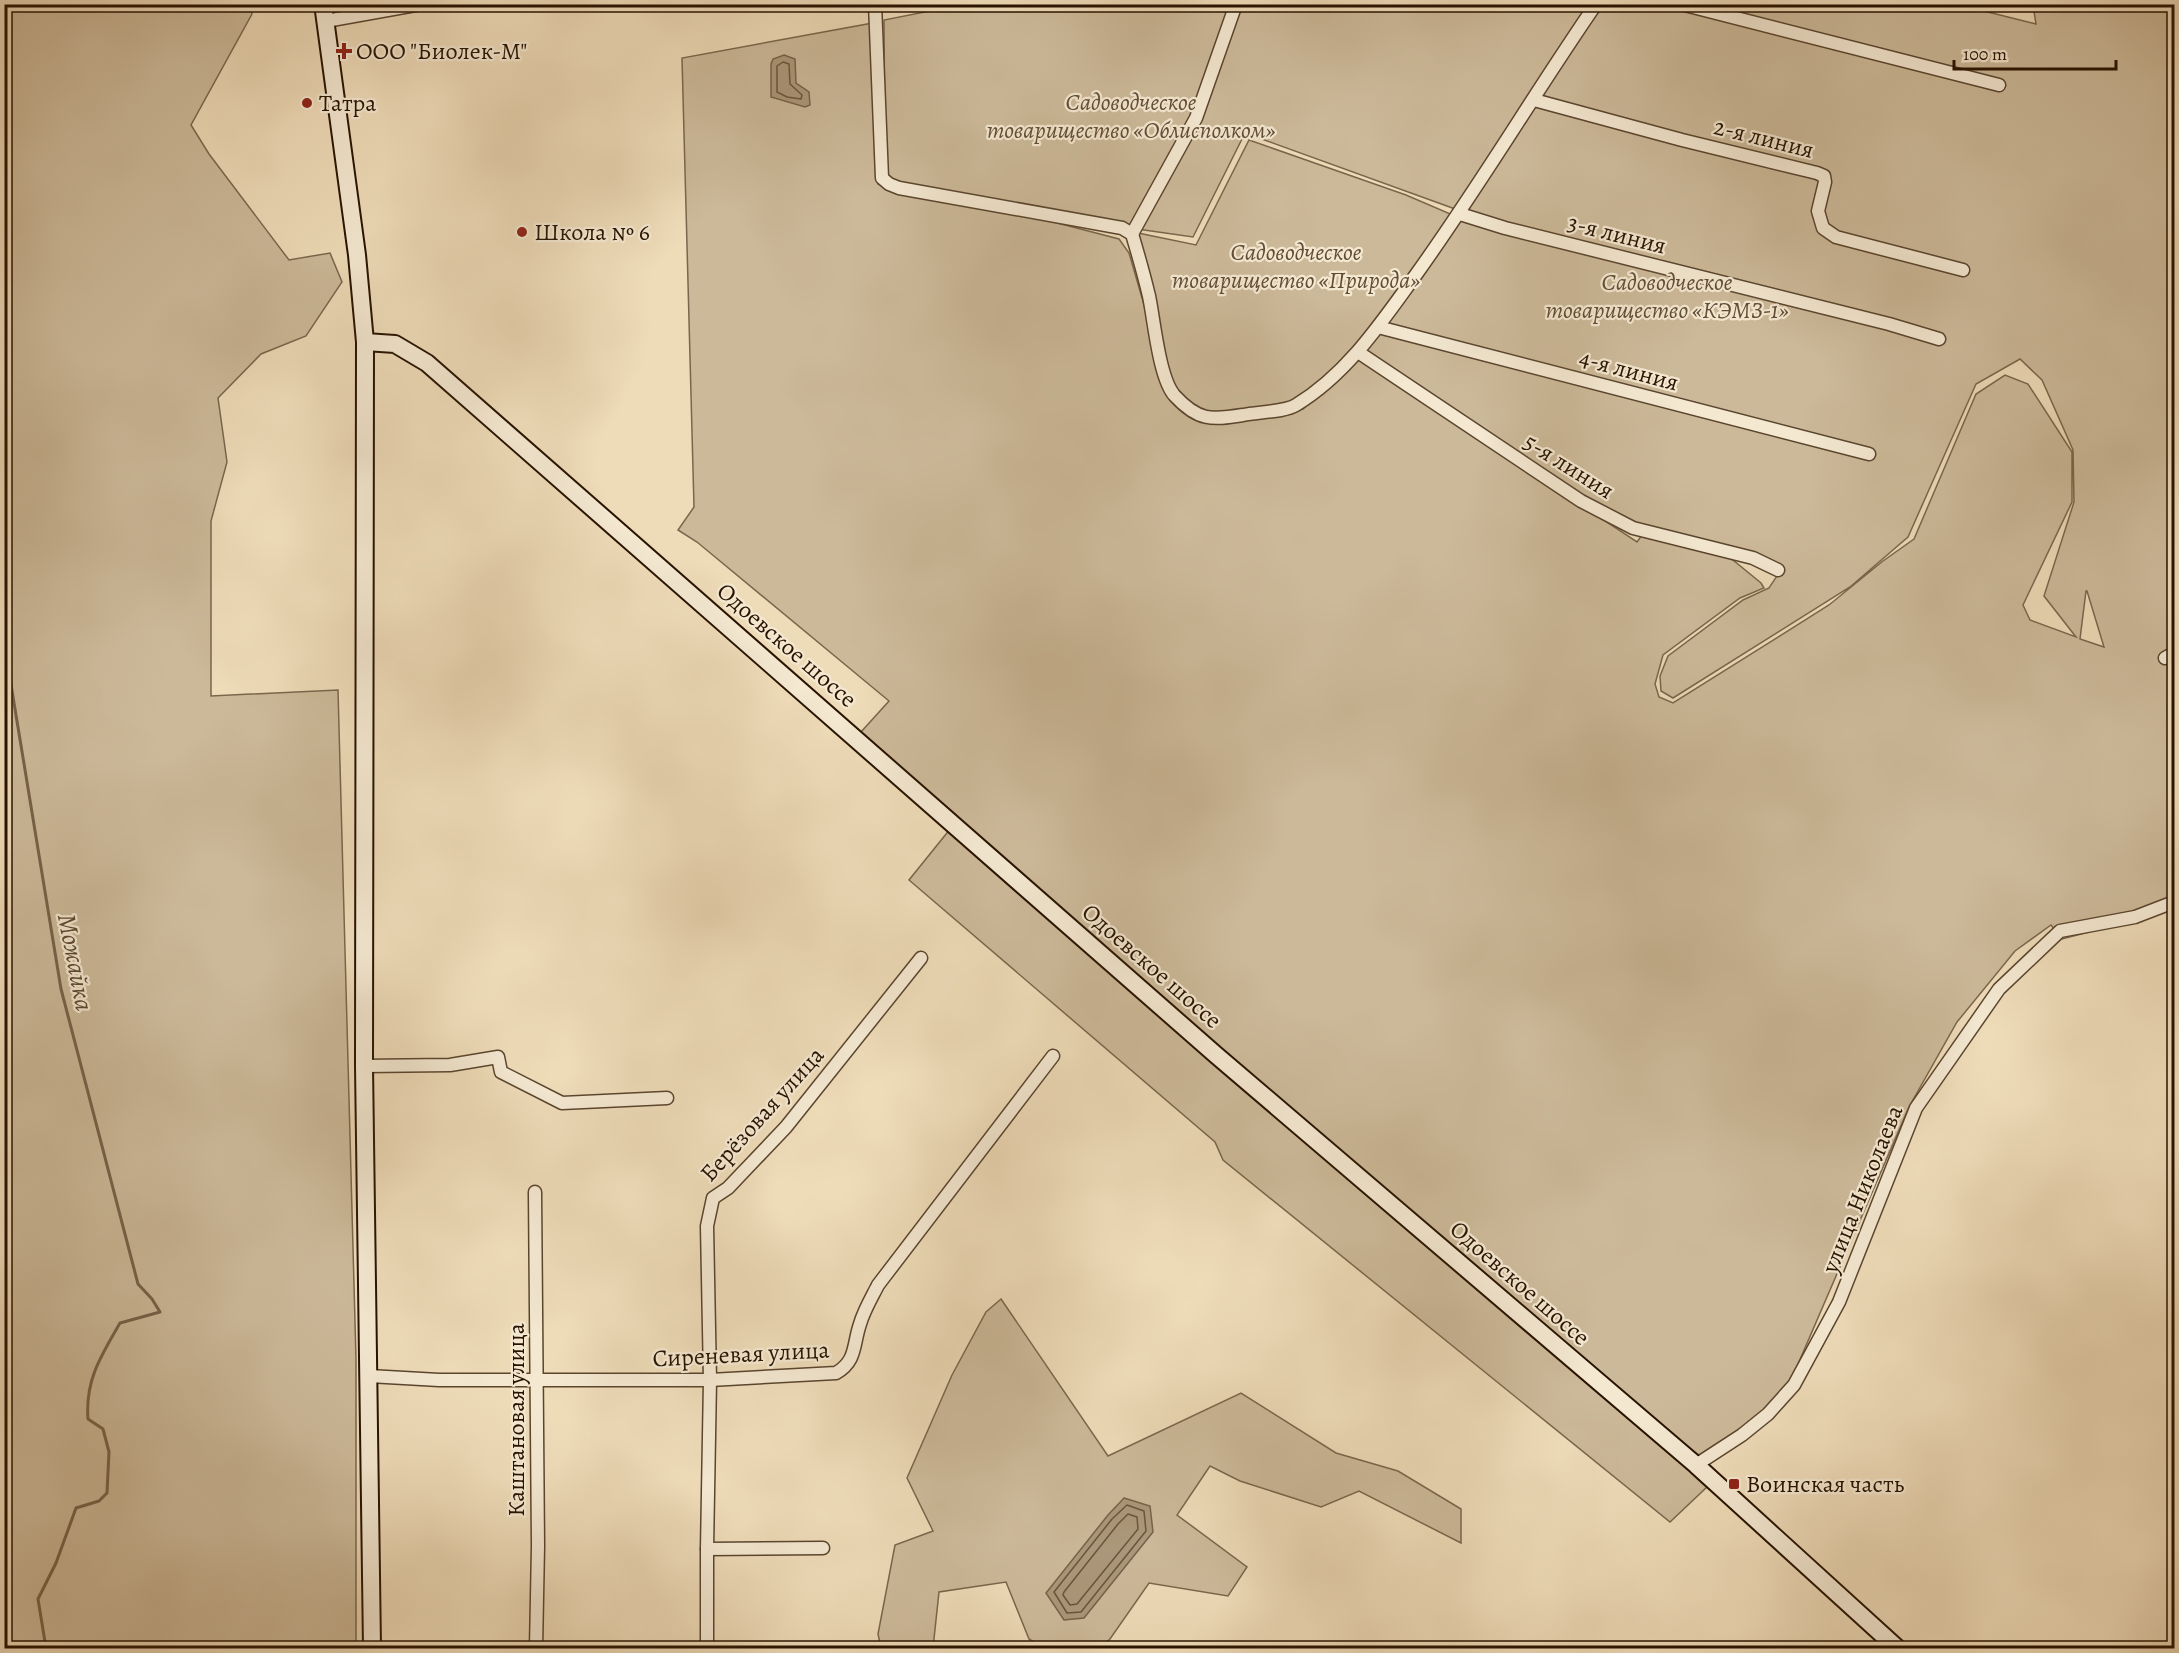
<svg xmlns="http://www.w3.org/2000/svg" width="2179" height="1653" font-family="Alegreya,serif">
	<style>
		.green { fill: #ccb999; stroke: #7a664c; stroke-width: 1.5; fill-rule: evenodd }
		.water { fill: #ab9779; stroke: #776249; stroke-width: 1.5 }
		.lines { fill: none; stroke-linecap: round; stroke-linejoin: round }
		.shore { stroke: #6a553c; stroke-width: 1.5 }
		.stream { stroke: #776249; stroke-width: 3 }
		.street-casing { stroke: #5a452e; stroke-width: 15 }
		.secondary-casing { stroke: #281300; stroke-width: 20 }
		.street { stroke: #f4e8d1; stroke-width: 12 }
		.secondary { stroke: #f4e8d1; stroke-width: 16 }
		.poi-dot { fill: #8f2418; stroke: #f4e8d1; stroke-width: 2 }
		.labels { text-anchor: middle; stroke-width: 4.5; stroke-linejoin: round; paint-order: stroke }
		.poi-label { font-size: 24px; fill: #281300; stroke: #f4e8d1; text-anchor: start }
		.park-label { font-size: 24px; font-style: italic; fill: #614d36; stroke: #f4e8d1 }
		.street-label { font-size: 24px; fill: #281300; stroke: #f4e8d1 }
		.water-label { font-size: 26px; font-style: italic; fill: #5c4830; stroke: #f4e8d1 }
	</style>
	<rect width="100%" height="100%" fill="#eedbb8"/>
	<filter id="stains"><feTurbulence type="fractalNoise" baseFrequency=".00333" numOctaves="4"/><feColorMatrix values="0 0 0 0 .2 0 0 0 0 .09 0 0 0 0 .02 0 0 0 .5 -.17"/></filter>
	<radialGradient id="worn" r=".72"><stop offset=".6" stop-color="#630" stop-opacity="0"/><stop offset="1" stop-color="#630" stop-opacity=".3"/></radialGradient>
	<g class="green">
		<polygon points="5,4 249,5 252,14 191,125 209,154 289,260 330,253 342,282 306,336 261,354 218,398 227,462 211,521 211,696 338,690 356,1359 356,1648 5,1648"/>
		<polygon points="965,4 1592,5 1458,210 1245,133 1193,237 1137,229 891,180 887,176 885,168 884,20"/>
		<path d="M1599 5H1960L2036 24 2033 5H2174V907L2148 917 2062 939 2051 925 2015 951 1957 1022 1909 1107 1792 1378 1766 1412 1683 1465 1707 1487 1670 1522 1223 1160 1215 1142 909 880 959 818 861 732 889 701 697 542 678 530 694 507 682 58 873 23 878 184 899 193 1042 219 1119 239 1129 253 1171 398 1220 423 1303 409 1357 357 1637 542 1642 535 1728 556 1761 583 1764 588 1740 598 1663 655 1655 684 1659 697 1673 703 1829 605 1883 561 1914 539 1976 394 2005 375 2028 384 2072 452V502L2023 605 2030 620 2076 637 2044 596 2074 502 2073 450 2042 380 2020 359 1976 384 1908 537 1850 587 1673 698 1661 691 1660 676 1668 656 1743 600 1769 588 1783 567 1762 556 1632 525 1588 502 1363 352ZM2086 591H2087L2104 647 2080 639Z"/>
		<polygon points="1249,140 1406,195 1455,216 1372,331 1327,376 1307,392 1287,404 1200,414 1171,386 1138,233 1196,245"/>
		<polygon points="1001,1299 1108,1456 1241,1393 1336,1453 1398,1471 1461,1509 1461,1543 1359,1491 1321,1507 1240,1481 1210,1466 1177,1515 1247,1567 1228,1596 1149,1583 1110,1639 1100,1648 1043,1648 1029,1639 1006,1582 939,1592 933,1648 881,1648 878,1634 895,1545 933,1531 907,1478 952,1375 986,1312"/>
	</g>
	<g class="water">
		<polygon points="784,55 795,59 796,83 809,92 810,105 805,107 771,97 771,64 773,59"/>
		<polygon points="1124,1498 1150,1506 1153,1532 1084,1618 1064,1620 1046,1593 1108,1515"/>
	</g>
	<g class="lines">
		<g class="shore">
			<polygon points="783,62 789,64 790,84 802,95 801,99 787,97 777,92 777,66"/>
			<polygon points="1127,1505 1144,1511 1146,1531 1081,1612 1067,1613 1054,1592 1112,1519"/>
			<polygon points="1128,1514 1137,1517 1138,1529 1077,1604 1070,1605 1063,1595 1064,1592 1118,1524"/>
		</g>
		<path class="stream" d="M4 642 61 989 138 1284 152 1299 160 1312 120 1323C101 1356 85 1380 88 1419L103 1429 109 1452 107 1493 99 1501 76 1508 56 1563 38 1599 46 1648"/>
		<g class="street-casing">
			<g id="street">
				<path d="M875 4 882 178 889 184 899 188 1122 228 1132 234C1138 254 1144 275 1149 296 1154 319 1159 379 1175 396 1198 421 1211 420 1243 415 1257 412 1285 412 1296 405 1347 374 1381 323 1415 276 1479 187 1534 94 1596 4"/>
				<polyline points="1681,4 1999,85"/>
				<polyline points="326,21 421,4"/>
				<polyline points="1534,100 1682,140 1817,173 1824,176 1825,182 1818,211 1823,228 1836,237 1963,270"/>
				<polyline points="1460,214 1505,228 1889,324 1939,339"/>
				<polyline points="1132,234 1196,118 1236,4"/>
				<polyline points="1378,327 1869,454"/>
				<polyline points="1358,352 1581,501 1633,528 1753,558 1778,570"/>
				<polyline points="2165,658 2174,653"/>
				<polyline points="364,1066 450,1065 498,1057 501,1072 562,1103 667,1098"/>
				<polyline points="535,1192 538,1546 536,1648"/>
				<path d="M369 1376 439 1380H710L836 1373C857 1361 853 1344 860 1324 864 1310 872 1297 878 1285L1053 1056"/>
				<polyline points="1696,1465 1742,1435 1768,1414 1794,1385 1839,1302 1916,1108 1999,989 2060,931 2135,917 2174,902"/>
				<polyline points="707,1549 823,1548"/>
				<polyline points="707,1648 707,1549 710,1380 707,1226 713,1198 728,1188 786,1127 921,958"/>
			</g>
		</g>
		<g class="secondary-casing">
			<g id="secondary">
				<polyline points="323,4 357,255 365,342 364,1066 372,1648"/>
				<polyline points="365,342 395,344 427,363 1216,1055 1696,1465 1897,1648"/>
			</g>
		</g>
		<use href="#street" class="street"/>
		<use href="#secondary" class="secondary"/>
	</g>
	<g class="poi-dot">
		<path d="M341 42h6v6h6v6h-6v6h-6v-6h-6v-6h6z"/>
		<circle cx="307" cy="103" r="6"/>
		<circle cx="522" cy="232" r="6"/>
		<rect x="1728" y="1478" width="12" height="12" rx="3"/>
	</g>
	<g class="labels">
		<g class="poi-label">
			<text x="356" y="59">ООО "Биолек-М"</text>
			<text x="319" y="111">Татра</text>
			<text x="534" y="240">Школа № 6</text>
			<text x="1746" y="1492">Воинская часть</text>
		</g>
		<g class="park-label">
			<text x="1131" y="110">Садоводческое<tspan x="1131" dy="28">товарищество «Облисполком»</tspan></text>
			<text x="1296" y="260">Садоводческое<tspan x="1296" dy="28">товарищество «Природа»</tspan></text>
			<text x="1667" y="290">Садоводческое<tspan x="1667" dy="28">товарищество «КЭМЗ-1»</tspan></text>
		</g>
		<g class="street-label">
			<text transform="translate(1764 138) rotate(14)" y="8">2-я линия</text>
			<text transform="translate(1617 234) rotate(14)" y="8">3-я линия</text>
			<text transform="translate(1629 370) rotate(15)" y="8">4-я линия</text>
			<text transform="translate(1569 466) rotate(32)" y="8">5-я линия</text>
			<text transform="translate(787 645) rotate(41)" y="8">Одоевское шоссе</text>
			<text transform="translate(1152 966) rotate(41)" y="8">Одоевское шоссе</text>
			<text transform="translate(762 1114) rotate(-48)" y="8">Берёзовая улица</text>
			<text transform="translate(1862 1189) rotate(-68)" y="8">улица Николаева</text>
			<text transform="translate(1520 1283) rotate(41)" y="8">Одоевское шоссе</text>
			<text transform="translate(741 1354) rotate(-3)" y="8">Сиреневая улица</text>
			<text transform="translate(516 1420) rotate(-90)" y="8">Каштановая улица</text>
		</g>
		<g class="water-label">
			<text transform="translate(76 962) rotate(79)" y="9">Можайка</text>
		</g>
	</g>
	<rect width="2179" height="1653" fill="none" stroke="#eedbb8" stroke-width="24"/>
	<rect x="6" y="6" width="2167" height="1641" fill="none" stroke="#281300" stroke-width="3"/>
	<rect x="12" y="12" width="2155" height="1629" fill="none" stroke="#281300" stroke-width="1.5"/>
	<path d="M1954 60v9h162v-9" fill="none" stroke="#281300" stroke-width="3"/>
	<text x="1963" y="60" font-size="18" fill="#281300" stroke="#f4e8d1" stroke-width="4.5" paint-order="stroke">100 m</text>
	<rect width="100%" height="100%" filter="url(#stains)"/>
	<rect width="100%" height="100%" fill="url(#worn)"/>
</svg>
